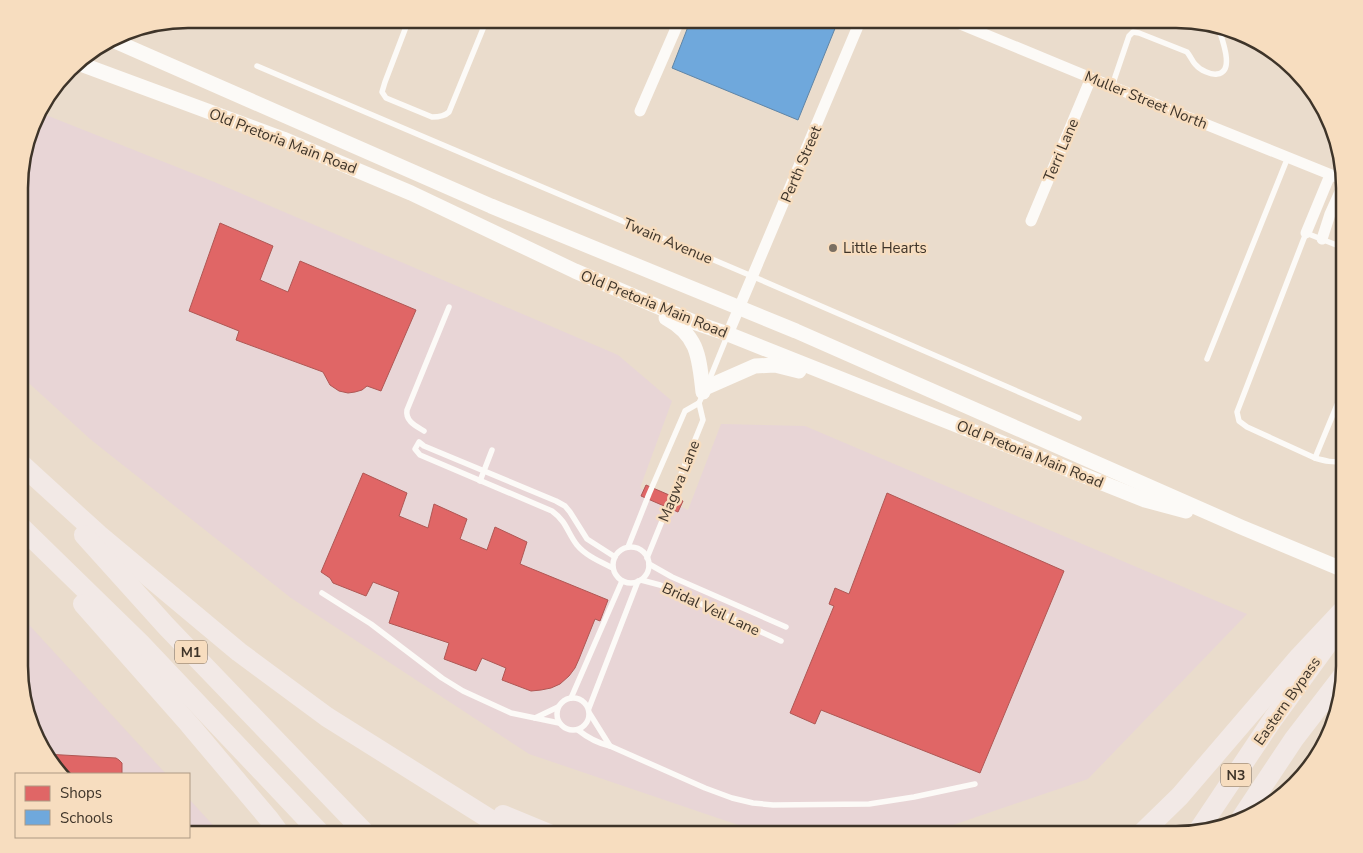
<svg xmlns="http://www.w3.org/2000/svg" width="1363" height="853" font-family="'Nunito Sans',sans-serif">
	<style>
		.commercial { fill: #e8d5d6 }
		.shops { fill: #e06666; stroke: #af5754 }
		.schools { fill: #6fa8dc; stroke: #6085a6 }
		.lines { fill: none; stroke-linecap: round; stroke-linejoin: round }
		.lane { stroke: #fcfaf7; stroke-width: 5.5 }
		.street { stroke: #fcfaf7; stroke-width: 11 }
		.secondary { stroke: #fcfaf7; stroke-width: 15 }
		.highway { stroke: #f2e9e6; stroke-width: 20 }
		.poi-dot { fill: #7a6f62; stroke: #f7ddbf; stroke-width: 2 }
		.labels { text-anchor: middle; stroke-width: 5; stroke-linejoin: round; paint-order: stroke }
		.shield { fill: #f7ddbf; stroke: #766756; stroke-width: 1 }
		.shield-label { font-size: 14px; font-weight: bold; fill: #3e3429 }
		.street-label { font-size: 15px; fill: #3e3429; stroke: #f7ddbf }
		.poi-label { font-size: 15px; fill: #3e3429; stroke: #f7ddbf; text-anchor: start }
		.rim { fill: none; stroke: #3e3429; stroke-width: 2.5 }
	</style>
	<rect width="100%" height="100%" fill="#eadccc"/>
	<g class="commercial">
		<polygon points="39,109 46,115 212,181 618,355 672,401 640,488 688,510 721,424 805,426 1247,614 1088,779 950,826 765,834 529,754 291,598 90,439 20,375 20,165 36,112"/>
		<polygon points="20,615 166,774 64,774 41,750 20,688"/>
		<polygon points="189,799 221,834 189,834"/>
	</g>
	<g class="shops">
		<polygon points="220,223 273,246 260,280 288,292 300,261 416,310 381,391 367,386 362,390 355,392 348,393 339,391 330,385 323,372 236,340 239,331 189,311"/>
		<polygon points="363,473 407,493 399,516 428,528 434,504 467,519 460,539 487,550 495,527 527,542 520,564 608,600 600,621 595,619 579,659 575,668 569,676 560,684 551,688 541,690 531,691 502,680 506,668 482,658 476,671 444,659 449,643 389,623 399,592 373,582 366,596 333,583 330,578 321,572"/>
		<polygon points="646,485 683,501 678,512 641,496"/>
		<polygon points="887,493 1064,571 980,773 821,710 815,724 790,713 834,606 829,604 835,588 849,594"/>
		<polygon points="45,754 116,758 119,760 122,763 122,774 64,774"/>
	</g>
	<polygon class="schools" points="691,19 818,19 836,26 798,120 672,68"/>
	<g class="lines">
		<g class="lane">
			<path d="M409 19 385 82 382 92 386 98 432 117C438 117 445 116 449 112L487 19"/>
			<polyline points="257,66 754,277 1079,418"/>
			<path d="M1112 86 1129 36 1133 32 1139 33 1187 52C1191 57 1193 63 1196 65 1200 70 1211 75 1217 74 1236 72 1221 37 1218 26"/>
			<path d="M1344 248 1306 233 1237 412 1239 421 1247 427 1315 458C1325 461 1333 463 1344 461"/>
			<polyline points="1207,359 1288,157"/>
			<polyline points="708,383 728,334"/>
			<path d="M424 431C416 426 405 421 407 410L449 307"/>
			<polyline points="1315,458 1344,388"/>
			<polyline points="480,481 492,450"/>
			<polyline points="628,547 649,494 685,411 699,403 703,394"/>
			<circle cx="631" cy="565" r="18"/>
			<polyline points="647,558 703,420 699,403"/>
			<polyline points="649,564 672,577 786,627"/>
			<path d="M613 568C601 562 586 556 577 545 567 532 567 522 552 511L420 455 415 449 419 442 424 446 556 501 565 506 570 512 587 539 615 557"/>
			<polyline points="641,580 660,585 781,641"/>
			<polyline points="322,593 371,624 442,678 463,691 511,713 559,723"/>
			<circle cx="573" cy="714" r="16"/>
			<polyline points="571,698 622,581"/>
			<polyline points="589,708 638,581"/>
			<polyline points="590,714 610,746"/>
			<polyline points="535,718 558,707"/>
			<path d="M578 730C588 738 597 743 610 746L705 788 732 798 753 803 773 805 869 804 914 797 975 784"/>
		</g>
		<g class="street">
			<polyline points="948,19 1091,78 1344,180"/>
			<polyline points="640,111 680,19"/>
			<polyline points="1031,221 1091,78"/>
			<polyline points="1306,233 1330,175"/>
			<polyline points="1322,239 1330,214 1344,183"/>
			<polyline points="728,334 861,19"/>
		</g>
		<g class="secondary">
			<polyline points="110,39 491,206 796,331 1241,527 1344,570"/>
			<polyline points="75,62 283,139 411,193 575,271 696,323 728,334 1145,500 1186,511"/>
			<path d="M666 318C699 336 699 358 703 392"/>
			<polyline points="705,388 755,366 775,365 799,371"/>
		</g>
		<g class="highway">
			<polyline points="20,463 99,535 239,652 327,717 496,823 517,834"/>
			<polyline points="20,526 140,643 321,834"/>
			<polyline points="84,535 166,626 366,834"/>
			<polyline points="83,604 189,724 269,819 280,834"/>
			<polyline points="503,815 549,834"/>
			<polyline points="1242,817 1294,739 1344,674"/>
			<polyline points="1198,831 1273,719 1334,635"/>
			<polyline points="1141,834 1180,796 1299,657 1344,609"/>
		</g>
	</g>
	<circle class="poi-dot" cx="833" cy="248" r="5"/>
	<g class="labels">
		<g class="shield">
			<rect x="175" y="640.5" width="32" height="23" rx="4"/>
			<rect x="1221" y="763.5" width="30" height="23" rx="4"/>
		</g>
		<g class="shield-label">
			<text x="191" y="657">M1</text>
			<text x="1236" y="780">N3</text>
		</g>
		<g class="street-label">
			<text transform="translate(1146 100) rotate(22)" y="5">Muller Street North</text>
			<text transform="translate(283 141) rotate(21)" y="5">Old Pretoria Main Road</text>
			<text transform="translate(1061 150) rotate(-67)" y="5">Terri Lane</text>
			<text transform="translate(801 164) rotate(-67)" y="5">Perth Street</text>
			<text transform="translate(668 241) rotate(23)" y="5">Twain Avenue</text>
			<text transform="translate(654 304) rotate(22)" y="5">Old Pretoria Main Road</text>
			<text transform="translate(1030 454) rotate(22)" y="5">Old Pretoria Main Road</text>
			<text transform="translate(679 481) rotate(-68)" y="5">Magwa Lane</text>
			<text transform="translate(711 609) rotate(25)" y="5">Bridal Veil Lane</text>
			<text transform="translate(1287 701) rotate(-55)" y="5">Eastern Bypass</text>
		</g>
		<g class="poi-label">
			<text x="843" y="253">Little Hearts</text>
		</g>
	</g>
	<path d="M0 0H1363V853H0ZM188 28H1176A160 160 0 0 1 1336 188V666A160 160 0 0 1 1176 826H188A160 160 0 0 1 28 666V188A160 160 0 0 1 188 28Z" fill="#f7ddbf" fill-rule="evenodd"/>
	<path class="rim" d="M188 28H1176A160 160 0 0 1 1336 188V666A160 160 0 0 1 1176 826H188A160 160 0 0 1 28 666V188A160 160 0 0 1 188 28Z"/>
	<rect x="15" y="773" width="175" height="65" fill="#f7ddbf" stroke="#ad9983"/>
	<rect x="25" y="786" width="25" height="15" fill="#e06666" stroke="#ad9983"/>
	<text x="60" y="798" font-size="15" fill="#3e3429">Shops</text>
	<rect x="25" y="810" width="25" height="15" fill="#6fa8dc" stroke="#ad9983"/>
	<text x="60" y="823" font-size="15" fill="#3e3429">Schools</text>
</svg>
